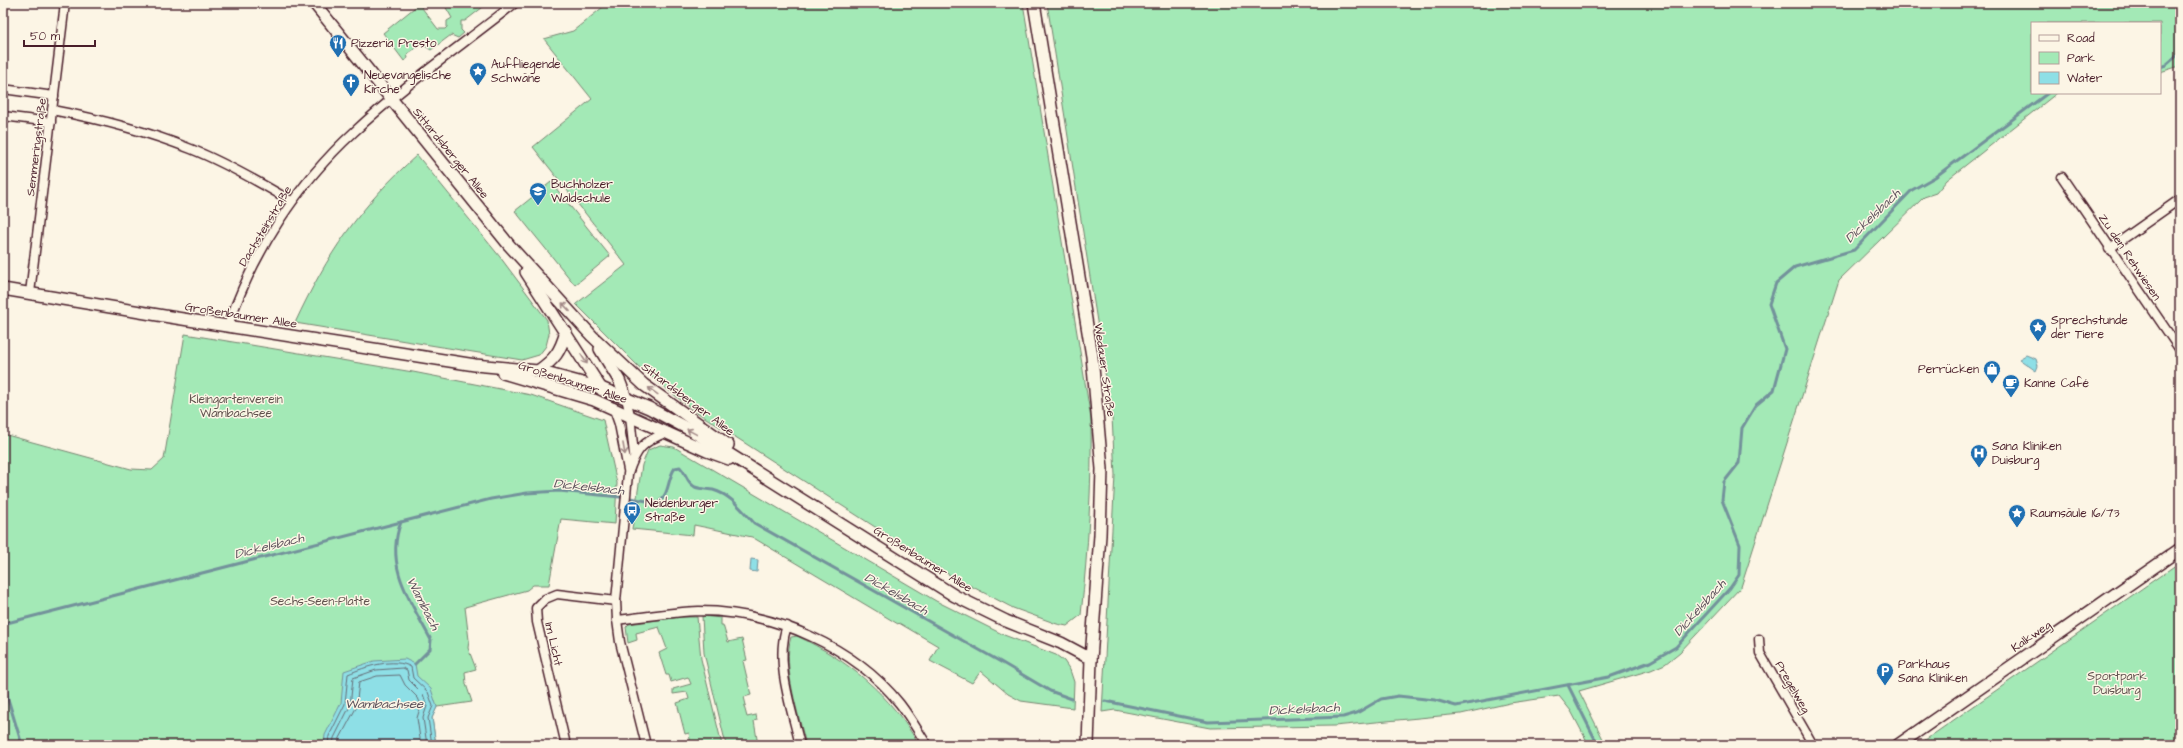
<svg xmlns="http://www.w3.org/2000/svg" width="2183" height="748" font-family="'Architects Daughter',sans-serif">
	<style>
		.green { fill: #a3e9b6; stroke: #768470 }
		.water { fill: #8edfe6; stroke: #73929b }
		.lines { fill: none; stroke-linecap: round; stroke-linejoin: round }
		.shore { stroke: #656c76; stroke-width: 1 }
		.stream { stroke: #73929b; stroke-width: 3 }
		.street-casing { stroke: #4a1f2b; stroke-width: 11 }
		.secondary-casing { stroke: #4a1f2b; stroke-width: 14 }
		.street { stroke: #fcf5e5; stroke-width: 8 }
		.secondary { stroke: #fcf5e5; stroke-width: 11 }
		.oneway { stroke: #a38a88 }
		.labels { text-anchor: middle; stroke-width: 3; stroke-linejoin: round; paint-order: stroke }
		.poi-label { font-size: 12px; fill: #4a1f2b; stroke: #fcf5e5; text-anchor: start }
		.street-label { font-size: 12px; fill: #4a1f2b; stroke: #fcf5e5 }
		.park-label { font-size: 12px; fill: #60524e; stroke: #fcf5e5 }
		.water-label { font-size: 13px; font-style: italic; fill: #5b4f5a; stroke: #fcf5e5 }
	</style>
	<rect width="100%" height="100%" fill="#fcf5e5"/>
	<filter id="ink" filterUnits="userSpaceOnUse"><feTurbulence type="fractalNoise" baseFrequency=".025" numOctaves="2"/><feDisplacementMap in="SourceGraphic" scale="8" xChannelSelector="R" yChannelSelector="G"/><feConvolveMatrix kernelMatrix="1 2 1 2 8 2 1 2 1" color-interpolation-filters="sRGB"/></filter>
	<g filter="url(#ink)">
		<g class="green">
			<polygon points="448,3 453,3 456,6 460,3 487,4 465,21 461,21 461,30 464,33 458,38 451,35 431,50 422,44 407,54 408,58 404,61 383,33 419,4 438,29 445,29 447,27 447,21 452,18 445,6"/>
			<path d="M608 3H1023L1091 419C1092 486 1088 549 1081 615L1067 626 1057 624 1013 608 948 574 692 409 638 366 576 304 626 265 533 147 592 99 544 39 573 31Z"/>
			<polygon points="1047,3 2180,3 2180,66 2160,72 2160,23 2032,23 2032,93 2057,93 1947,180 1936,193 1924,197 1839,280 1741,587 1680,652 1665,664 1651,670 1579,691 1606,745 1589,745 1571,711 1559,696 1510,703 1461,714 1334,726 1210,728 1115,710 1102,712 1115,475 1112,417"/>
			<path d="M417 155 500 257 547 320 549 334 546 346 539 355 522 360 295 323C327 254 360 206 417 155Z"/>
			<polygon points="551,182 610,256 575,285 515,211"/>
			<polygon points="185,334 413,372 531,395 603,420 617,483 615,524 561,519 549,585 533,585 527,590 465,607 469,640 468,648 476,669 465,672 466,684 472,702 437,707 432,718 436,745 3,745 3,434 131,469 152,470 164,459"/>
			<polygon points="660,445 674,447 936,601 1004,635 1056,655 1064,661 1070,670 1074,682 1073,708 1021,701 1008,694 981,671 972,683 930,661 938,646 899,623 898,624 752,537 694,525 693,535 632,529 642,465 648,450"/>
			<polygon points="2180,562 2180,745 1918,745"/>
			<polygon points="702,616 721,618 721,625 723,625 728,642 742,639 747,660 743,661 751,695 744,697 746,705 744,706 747,717 756,715 757,720 754,721 758,745 726,745 704,653"/>
			<polygon points="680,617 697,617 701,659 722,745 691,745 689,733 685,734 677,703 689,699 687,692 673,694 673,689 691,684 688,677 671,682 669,675 666,675 659,653 667,649 659,627 636,633 637,640 628,643 626,627 629,624"/>
			<path d="M797 636C848 660 891 695 919 745H806C799 715 782 667 791 637Z"/>
		</g>
		<g class="water">
			<polygon points="2026,355 2036,359 2038,366 2036,371 2019,359"/>
			<polygon points="751,559 758,560 757,572 750,571"/>
			<polygon points="405,659 415,664 417,676 431,689 437,707 432,718 436,745 324,745 325,735 341,703 344,671 374,661"/>
		</g>
		<g class="lines">
			<g class="shore">
				<path d="M328 745 329 736 345 704 348 674C365 667 394 657 411 667L413 678 428 692 433 706 428 718 432 745"/>
				<polyline points="333,745 334,738 350,706 353,678 376,670 403,668 407,670 409,680 423,694 427,706 423,718 427,745"/>
				<polyline points="339,745 339,740 356,708 359,682 377,676 400,675 405,685 418,698 421,705 417,718 421,745"/>
			</g>
			<g class="stream">
				<polyline points="2160,67 2166,65 2180,53"/>
				<path d="M401 522C384 566 411 602 431 640L430 649 415 664"/>
				<path d="M3 624 401 522 491 499 527 493 559 491 630 498 658 503C670 494 667 479 675 468L680 467C687 474 686 482 695 487 700 489 707 489 713 490 731 495 742 510 754 523L999 661 1050 691 1072 699"/>
				<polyline points="3,659 8,699 22,745"/>
				<polyline points="1568,685 1598,745"/>
				<polyline points="1105,701 1208,722 1343,717 1357,713 1381,699 1398,696 1435,700 1456,706 1609,677 1650,662 1676,647 1730,588 1739,575 1740,545 1722,500 1724,482 1739,463 1742,428 1756,405 1774,390 1785,349 1769,304 1776,283 1795,267 1854,250 1912,190 1935,177 2048,93"/>
			</g>
			<g class="street-casing">
				<g id="street">
					<polyline points="3,89 54,96"/>
					<path d="M52 110C100 119 146 131 191 149 226 163 259 182 291 201"/>
					<polyline points="3,116 51,122"/>
					<polyline points="2062,177 2180,350"/>
					<polyline points="2109,249 2180,199"/>
					<polyline points="30,293 65,3"/>
					<path d="M228 326C253 253 297 184 354 132 404 85 461 46 515 3"/>
					<polyline points="626,398 630,415 634,455"/>
					<polyline points="613,407 619,424 628,470"/>
					<path d="M617 620C644 617 672 612 699 611 772 611 854 646 900 704 910 717 918 731 927 745"/>
					<path d="M787 626C774 661 792 710 800 745"/>
					<polyline points="1759,639 1760,653 1813,745"/>
					<polyline points="566,745 537,622 536,608 545,599 557,594 616,601"/>
					<path d="M646 745 620 642 617 620 616 601 628 474C636 449 643 441 668 432"/>
				</g>
			</g>
			<g class="secondary-casing">
				<g id="secondary">
					<polyline points="314,3 509,245 592,336 644,385 728,445"/>
					<polyline points="1034,3 1092,356 1102,469 1100,535 1091,659 1088,745"/>
					<polyline points="526,272 602,390"/>
					<polyline points="3,289 170,317 475,365 538,371 601,388 649,408 694,432 955,596 1006,621 1061,643 1091,659"/>
					<polyline points="600,349 619,380 626,398"/>
					<path d="M538 371C555 359 560 352 566 332"/>
					<polyline points="503,373 594,400 707,451 729,459"/>
					<polyline points="1898,745 2180,549"/>
				</g>
			</g>
			<use href="#street" class="street"/>
			<use href="#secondary" class="secondary"/>
		</g>
		<defs><path id="oneway-shaft" d="M-6 0H5M1.5-3L5.5 0L1.5 3" fill="none" stroke-width="1.6" stroke-linecap="round" stroke-linejoin="round"/></defs>
		<g class="oneway">
			<use href="#oneway-shaft" transform="translate(566 307) rotate(-133)"/>
			<use href="#oneway-shaft" transform="translate(584 359) rotate(57)"/>
			<use href="#oneway-shaft" transform="translate(653 391) rotate(-144)"/>
			<use href="#oneway-shaft" transform="translate(692 432) rotate(-151)"/>
			<use href="#oneway-shaft" transform="translate(624 449) rotate(80)"/>
		</g>
	</g>
	<defs>
		<g id="restaurant-pin" transform="scale(0.9)"><path d="M0 17L-7.5 6A9.5 9.5 0 1 1 7.5 6Z" fill="#1f6fb2" stroke="#fcf5e5"/><path d="M-5-6h1v4h1v-4h1v4h1v-4h1v5L-1.5 .5V6h-2V.5L-5-1ZM5-6V6H3V1.5H1.5Q1.5-4 5-6Z" fill="#fff"/></g>
		<g id="sight-pin" transform="scale(0.9)"><path d="M0 17L-7.5 6A9.5 9.5 0 1 1 7.5 6Z" fill="#1f6fb2" stroke="#fcf5e5"/><path d="M0-6L1.8-2.2L6-1.7L2.9 1.2L3.7 5.4L0 3.3L-3.7 5.4L-2.9 1.2L-6-1.7L-1.8-2.2Z" fill="#fff"/></g>
		<g id="church-pin" transform="scale(0.9)"><path d="M0 17L-7.5 6A9.5 9.5 0 1 1 7.5 6Z" fill="#1f6fb2" stroke="#fcf5e5"/><path d="M-1.2-6h2.4v3.5h3.3v2.4h-3.3V6h-2.4V-.1h-3.3v-2.4h3.3Z" fill="#fff"/></g>
		<g id="school-pin" transform="scale(0.9)"><path d="M0 17L-7.5 6A9.5 9.5 0 1 1 7.5 6Z" fill="#1f6fb2" stroke="#fcf5e5"/><path d="M0-5L7-2L0 1L-7-2ZM-4 1L0 2.5L4 1V4Q0 6-4 4Z" fill="#fff"/></g>
		<g id="shop-pin" transform="scale(0.9)"><path d="M0 17L-7.5 6A9.5 9.5 0 1 1 7.5 6Z" fill="#1f6fb2" stroke="#fcf5e5"/><path d="M-5-2.5h2.3a2.7 3.5 0 0 1 5.4 0H5L5.5 6h-11ZM-1.5-2.5h3a1.5 2.3 0 0 0-3 0Z" fill="#fff"/></g>
		<g id="cafe-pin" transform="scale(0.9)"><path d="M0 17L-7.5 6A9.5 9.5 0 1 1 7.5 6Z" fill="#1f6fb2" stroke="#fcf5e5"/><path d="M-5.5-4.5H6V0H3Q3 3.5 0 3.5H-2.5Q-5.5 3.5-5.5 0ZM3-3.2v2h1.7v-2ZM-6 4.5H4V6H-6Z" fill="#fff"/></g>
		<g id="hospital-pin" transform="scale(0.9)"><path d="M0 17L-7.5 6A9.5 9.5 0 1 1 7.5 6Z" fill="#1f6fb2" stroke="#fcf5e5"/><path d="M-5-5h3v3.5h4V-5h3V5h-3V1.5h-4V5h-3Z" fill="#fff"/></g>
		<g id="bus-pin" transform="scale(0.9)"><path d="M0 17L-7.5 6A9.5 9.5 0 1 1 7.5 6Z" fill="#1f6fb2" stroke="#fcf5e5"/><path d="M-5-6H5V4H4V6H2V4H-2V6H-4V4H-5ZM-3.5-4V0h7V-4ZM-3.5 1.2v1.5H-2V1.2ZM2 1.2v1.5H3.5V1.2Z" fill="#fff"/></g>
		<g id="parking-pin" transform="scale(0.9)"><path d="M0 17L-7.5 6A9.5 9.5 0 1 1 7.5 6Z" fill="#1f6fb2" stroke="#fcf5e5"/><path d="M-3.5-5.5H1a3.5 3.5 0 0 1 0 7H-1V5.5H-3.5ZM-1-3.4V-.6H.8a1.4 1.4 0 0 0 0-2.8Z" fill="#fff"/></g>
	</defs>
	<g fill-rule="evenodd">
		<use href="#restaurant-pin" x="338" y="43"/>
		<use href="#sight-pin" x="478" y="71"/>
		<use href="#church-pin" x="351" y="82"/>
		<use href="#school-pin" x="538" y="191"/>
		<use href="#sight-pin" x="2038" y="327"/>
		<use href="#shop-pin" x="1992" y="369"/>
		<use href="#cafe-pin" x="2011" y="383"/>
		<use href="#hospital-pin" x="1979" y="453"/>
		<use href="#bus-pin" x="632" y="510"/>
		<use href="#sight-pin" x="2017" y="513"/>
		<use href="#parking-pin" x="1885" y="671"/>
	</g>
	<g class="labels">
		<g class="poi-label">
			<text x="351" y="47">Pizzeria Presto</text>
			<text x="491" y="68">Auffliegende<tspan x="491" dy="14">Schwäne</tspan></text>
			<text x="364" y="79">Neuevangelische<tspan x="364" dy="14">Kirche</tspan></text>
			<text x="551" y="188">Buchholzer<tspan x="551" dy="14">Waldschule</tspan></text>
			<text x="2051" y="324">Sprechstunde<tspan x="2051" dy="14">der Tiere</tspan></text>
			<text x="1979" y="373" text-anchor="end">Perrücken</text>
			<text x="2024" y="387">Kanne Café</text>
			<text x="1992" y="450">Sana Kliniken<tspan x="1992" dy="14">Duisburg</tspan></text>
			<text x="645" y="507">Neidenburger<tspan x="645" dy="14">Straße</tspan></text>
			<text x="2030" y="517">Raumsäule 16/73</text>
			<text x="1898" y="668">Parkhaus<tspan x="1898" dy="14">Sana Kliniken</tspan></text>
		</g>
		<g class="street-label">
			<text transform="translate(36 147) rotate(-83)" y="4">Semmeringstraße</text>
			<text transform="translate(451 153) rotate(51)" y="4">Sittardsberger Allee</text>
			<text transform="translate(265 226) rotate(-59)" y="4">Dachsteinstraße</text>
			<text transform="translate(2130 257) rotate(56)" y="4">Zu den Rehwiesen</text>
			<text transform="translate(241 315) rotate(9)" y="4">Großenbaumer Allee</text>
			<text transform="translate(1105 370) rotate(82)" y="4">Wedauer Straße</text>
			<text transform="translate(573 382) rotate(18)" y="4">Großenbaumer Allee</text>
			<text transform="translate(688 399) rotate(37)" y="4">Sittardsberger Allee</text>
			<text transform="translate(923 559) rotate(32)" y="4">Großenbaumer Allee</text>
			<text transform="translate(2031 636) rotate(-35)" y="4">Kalkweg</text>
			<text transform="translate(554 644) rotate(77)" y="4">Im Licht</text>
			<text transform="translate(1793 687) rotate(60)" y="4">Pregelweg</text>
		</g>
		<g class="park-label">
			<text x="236" y="403">Kleingartenverein<tspan x="236" dy="14">Wambachsee</tspan></text>
			<text x="320" y="605">Sechs-Seen-Platte</text>
			<text x="2117" y="680">Sportpark<tspan x="2117" dy="14">Duisburg</tspan></text>
		</g>
		<g class="water-label">
			<text transform="translate(1872 215) rotate(-44)" y="5">Dickelsbach</text>
			<text transform="translate(589 486) rotate(6)" y="5">Dickelsbach</text>
			<text transform="translate(269 545) rotate(-14)" y="5">Dickelsbach</text>
			<text transform="translate(897 593) rotate(30)" y="5">Dickelsbach</text>
			<text transform="translate(424 603) rotate(63)" y="5">Wambach</text>
			<text transform="translate(1699 607) rotate(-48)" y="5">Dickelsbach</text>
			<text x="384" y="708">Wambachsee</text>
			<text transform="translate(1304 708) rotate(-3)" y="5">Dickelsbach</text>
		</g>
	</g>
	<rect width="2183" height="748" fill="none" stroke="#fcf5e5" stroke-width="16"/>
	<rect x="8" y="8" width="2167" height="732" fill="none" stroke="#4a1f2b" stroke-width="1.5" filter="url(#ink)"/>
	<rect x="2031" y="22" width="130" height="72" fill="#fcf5e5" stroke="#b59f9b"/>
	<rect x="2039" y="35" width="20" height="6" fill="#fcf5e5" stroke="#b59f9b"/>
	<text x="2067" y="42" font-size="12" fill="#4a1f2b">Road</text>
	<rect x="2039" y="52" width="20" height="12" fill="#a3e9b6" stroke="#b59f9b"/>
	<text x="2067" y="62" font-size="12" fill="#4a1f2b">Park</text>
	<rect x="2039" y="72" width="20" height="12" fill="#8edfe6" stroke="#b59f9b"/>
	<text x="2067" y="82" font-size="12" fill="#4a1f2b">Water</text>
	<path d="M24 40v6h71v-6" fill="none" stroke="#4a1f2b" stroke-width="2"/>
	<text x="30" y="40" font-size="12" fill="#4a1f2b" stroke="#fcf5e5" stroke-width="3" paint-order="stroke">50 m</text>
</svg>
